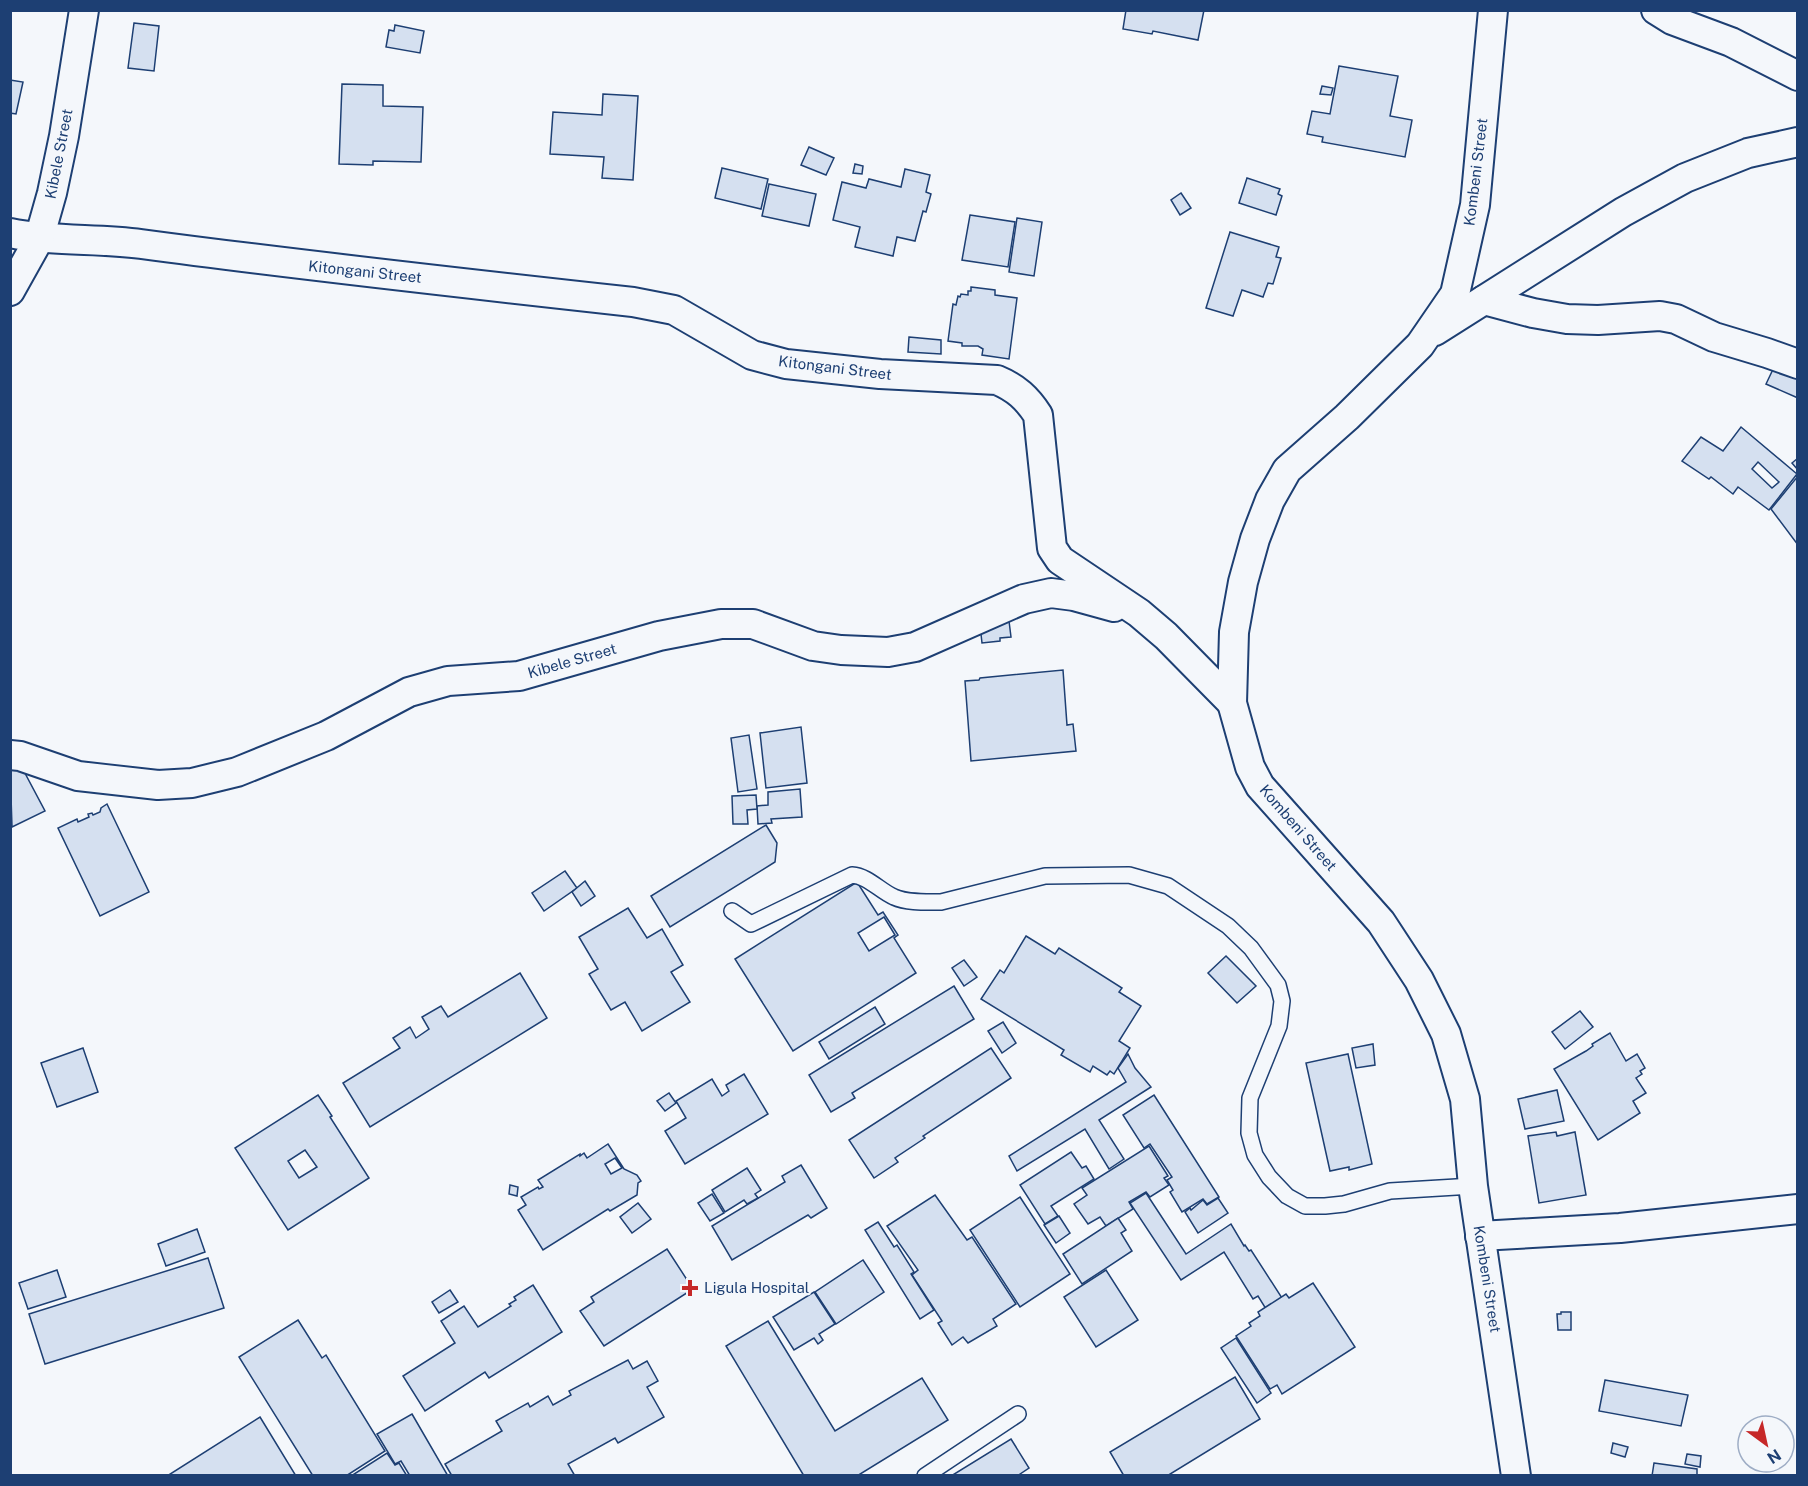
<svg xmlns="http://www.w3.org/2000/svg" width="1808" height="1486" font-family="'Public Sans',sans-serif">
	<style>
		.building { fill: #d5e0f0; stroke: #1d3f73; stroke-width: 1.5; fill-rule: evenodd }
		.lines { fill: none; stroke-linecap: round; stroke-linejoin: round }
		.lane-casing { stroke: #1d3f73; stroke-width: 18 }
		.street-casing { stroke: #1d3f73; stroke-width: 32 }
		.lane { stroke: #f4f7fb; stroke-width: 15 }
		.street { stroke: #f4f7fb; stroke-width: 28 }
		.poi-dot { fill: #c62828; stroke: #f4f7fb; stroke-width: 2 }
		.labels { text-anchor: middle; stroke-width: 4.5; stroke-linejoin: round; paint-order: stroke }
		.street-label { font-size: 15px; fill: #1d3f73; stroke: #f4f7fb }
		.poi-label { font-size: 15px; fill: #1d3f73; stroke: #f4f7fb; text-anchor: start }
	</style>
	<rect width="100%" height="100%" fill="#f4f7fb"/>
	<g class="building">
		<polygon points="1126,10 1204,10 1198,40 1153,31 1152,34 1123,29"/>
		<polygon points="134,23 159,26 154,71 128,68"/>
		<polygon points="395,25 424,31 420,53 386,47 389,30 394,31"/>
		<polygon points="1339,66 1398,76 1390,116 1412,120 1405,157 1322,142 1323,137 1307,134 1312,111 1330,114"/>
		<polygon points="10,80 23,82 16,114 10,113"/>
		<polygon points="342,84 383,85 383,106 423,107 421,162 373,161 373,165 339,164"/>
		<polygon points="1322,86 1333,88 1331,95 1320,94"/>
		<polygon points="603,94 638,96 633,180 602,178 604,157 550,154 553,112 602,115"/>
		<polygon points="809,147 834,158 826,175 801,165"/>
		<polygon points="855,164 863,166 862,174 853,173"/>
		<polygon points="722,168 768,179 761,209 715,198"/>
		<polygon points="905,169 930,175 926,192 931,194 926,212 923,211 915,241 897,237 893,256 855,247 860,227 833,220 842,182 866,188 869,179 901,187"/>
		<polygon points="1247,178 1280,189 1278,194 1282,196 1276,215 1239,203"/>
		<polygon points="769,184 816,194 809,226 762,216"/>
		<polygon points="1181,193 1191,208 1180,215 1171,200"/>
		<polygon points="970,215 1015,222 1008,267 962,260"/>
		<polygon points="1017,218 1042,222 1034,276 1009,272"/>
		<polygon points="1230,232 1279,247 1276,257 1281,258 1273,284 1268,283 1263,297 1242,290 1233,316 1206,308"/>
		<polygon points="971,287 995,290 995,295 1017,298 1009,359 982,355 983,349 978,346 962,346 962,343 948,341 953,304 956,305 958,296 960,297 961,294 968,295 968,291 971,291"/>
		<polygon points="909,337 941,340 941,354 908,352"/>
		<polygon points="1777,361 1798,370 1798,398 1766,384"/>
		<path d="M1741 427 1797 474 1769 510 1738 487 1733 494 1711 477 1709 479 1682 461 1701 437 1723 451ZM1758 462 1779 482 1772 488 1752 469Z"/>
		<polygon points="1798,458 1798,470 1792,463"/>
		<polygon points="1798,476 1798,545 1771,509"/>
		<polygon points="1009,621 1011,637 1000,638 1000,641 982,643 980,625"/>
		<polygon points="1063,670 1067,725 1073,724 1076,751 971,761 965,681 979,680 980,678"/>
		<polygon points="801,727 807,783 766,788 760,733"/>
		<polygon points="749,735 757,789 738,792 731,738"/>
		<polygon points="19,762 45,811 12,827 10,766"/>
		<polygon points="800,789 802,817 771,819 772,823 758,824 757,806 768,805 768,792"/>
		<polygon points="756,795 757,809 747,810 748,824 733,824 732,796"/>
		<polygon points="107,804 149,892 100,916 58,828 77,819 78,822 89,817 88,814 92,813 93,815 100,812 101,808"/>
		<polygon points="766,825 777,843 775,862 670,927 651,896"/>
		<polygon points="565,871 577,888 544,911 532,893"/>
		<polygon points="585,881 595,896 581,906 572,892"/>
		<path d="M857 882 878 915 883 912 898 935 894 938 916 973 793 1051 735 959ZM884 917 895 935 869 951 858 933Z"/>
		<polygon points="628,908 647,938 662,929 683,965 671,972 690,1002 642,1031 625,1002 611,1010 589,974 598,969 579,937"/>
		<polygon points="1026,936 1055,954 1059,948 1122,988 1119,992 1141,1006 1119,1041 1130,1048 1114,1074 1110,1071 1107,1075 1093,1066 1090,1072 1061,1055 1064,1050 981,999 1000,970 1004,973"/>
		<polygon points="1226,956 1256,986 1237,1003 1208,973"/>
		<polygon points="964,960 977,977 964,986 952,968"/>
		<polygon points="520,973 547,1018 370,1127 343,1083 400,1048 393,1038 410,1027 416,1038 429,1029 422,1017 441,1006 448,1017"/>
		<polygon points="954,986 974,1019 852,1093 855,1098 831,1112 809,1075"/>
		<polygon points="875,1007 885,1024 829,1059 819,1042"/>
		<polygon points="1580,1011 1593,1027 1565,1049 1552,1032"/>
		<polygon points="1003,1022 1016,1043 1002,1053 988,1031"/>
		<polygon points="1610,1033 1626,1061 1637,1054 1645,1068 1640,1071 1642,1074 1636,1078 1646,1093 1633,1101 1640,1113 1598,1140 1554,1069 1586,1051 1593,1046 1592,1044"/>
		<polygon points="1373,1044 1375,1065 1356,1068 1352,1048"/>
		<polygon points="83,1048 98,1092 57,1107 41,1063"/>
		<polygon points="991,1048 1011,1078 923,1136 925,1138 895,1158 898,1162 874,1178 849,1140"/>
		<polygon points="1128,1054 1135,1068 1151,1087 1099,1120 1124,1159 1109,1169 1085,1129 1017,1171 1009,1156 1126,1082 1118,1068"/>
		<polygon points="1348,1054 1372,1164 1349,1170 1349,1167 1330,1171 1306,1063"/>
		<polygon points="744,1074 768,1114 685,1164 665,1131 686,1118 676,1101 712,1079 722,1096 729,1091 726,1085"/>
		<polygon points="1557,1090 1564,1121 1525,1129 1518,1099"/>
		<polygon points="669,1093 676,1103 665,1111 657,1101"/>
		<path d="M318 1095 332 1116 330 1117 369 1178 288 1230 235 1148ZM305 1150 317 1167 299 1178 288 1161Z"/>
		<polygon points="1154,1095 1219,1197 1207,1204 1203,1199 1182,1212 1170,1192 1173,1190 1167,1180 1172,1177 1150,1144 1144,1148 1123,1115"/>
		<polygon points="1556,1132 1557,1136 1575,1132 1586,1195 1539,1203 1528,1136"/>
		<path d="M608 1144 624 1169 637 1175 641 1181 638 1183 637 1195 610 1211 608 1209 543 1250 518 1210 526 1205 521 1197 538 1187 539 1189 543 1187 538 1180 580 1154V1156L584 1153 587 1158ZM615 1158 622 1168 611 1174 605 1164Z"/>
		<polygon points="1149,1146 1168,1176 1164,1178 1169,1185 1150,1197 1146,1192 1129,1202 1133,1209 1106,1226 1100,1217 1088,1224 1074,1204 1087,1195 1082,1188"/>
		<polygon points="1071,1152 1082,1168 1086,1166 1094,1179 1051,1206 1058,1216 1045,1224 1020,1185"/>
		<polygon points="801,1165 827,1208 811,1218 808,1215 732,1260 712,1226 785,1182 782,1176"/>
		<polygon points="747,1168 761,1190 755,1194 758,1198 747,1204 744,1200 725,1212 712,1190"/>
		<polygon points="510,1185 518,1187 517,1196 509,1194"/>
		<polygon points="1146,1193 1186,1254 1231,1224 1244,1246 1245,1245 1249,1251 1251,1250 1282,1298 1266,1309 1258,1296 1253,1299 1224,1252 1181,1280 1130,1203"/>
		<polygon points="712,1194 724,1213 710,1221 698,1203"/>
		<polygon points="935,1195 967,1240 972,1237 1016,1304 993,1319 997,1326 968,1343 963,1337 952,1345 938,1323 942,1321 912,1275 918,1270 887,1226"/>
		<polygon points="1020,1197 1070,1274 1020,1307 970,1230"/>
		<polygon points="1218,1198 1228,1213 1198,1233 1185,1212 1190,1208 1191,1210 1203,1200 1207,1205"/>
		<polygon points="638,1203 651,1219 632,1233 620,1217"/>
		<polygon points="1059,1216 1070,1233 1056,1243 1044,1225"/>
		<polygon points="1118,1218 1126,1230 1121,1233 1132,1251 1082,1284 1063,1254"/>
		<polygon points="878,1222 894,1247 897,1245 914,1272 911,1274 934,1310 920,1319 865,1230"/>
		<polygon points="197,1229 205,1252 166,1266 158,1244"/>
		<polygon points="667,1249 693,1289 604,1346 580,1311 594,1302 591,1297"/>
		<polygon points="208,1258 224,1308 45,1364 29,1314"/>
		<polygon points="863,1260 884,1292 836,1324 815,1292"/>
		<polygon points="57,1270 66,1297 28,1309 19,1283"/>
		<polygon points="1106,1270 1138,1320 1096,1347 1064,1297"/>
		<polygon points="1313,1283 1355,1347 1282,1394 1277,1385 1270,1389 1236,1336 1251,1326 1249,1323 1260,1316 1258,1312 1286,1294 1289,1298"/>
		<polygon points="533,1285 562,1332 489,1378 485,1372 425,1411 403,1376 455,1343 441,1321 464,1306 478,1327 511,1306 509,1304 516,1300 514,1297"/>
		<polygon points="450,1290 458,1302 439,1313 432,1302"/>
		<polygon points="814,1292 835,1324 819,1334 823,1340 818,1344 814,1338 794,1350 773,1317"/>
		<polygon points="1561,1312 1571,1312 1571,1330 1558,1330 1557,1314 1561,1314"/>
		<polygon points="298,1320 322,1358 326,1355 385,1451 346,1476 313,1476 239,1357"/>
		<polygon points="768,1321 835,1431 922,1378 948,1420 857,1476 804,1476 726,1346"/>
		<polygon points="1236,1338 1271,1393 1257,1403 1221,1348"/>
		<polygon points="628,1360 633,1369 647,1361 658,1381 647,1387 664,1417 618,1443 615,1438 568,1464 575,1476 452,1476 445,1464 502,1431 496,1421 528,1403 530,1407 548,1396 553,1405 571,1395 569,1391"/>
		<polygon points="1235,1377 1260,1419 1167,1476 1124,1476 1110,1452"/>
		<polygon points="1605,1380 1688,1395 1681,1426 1599,1411"/>
		<polygon points="412,1414 448,1476 410,1476 401,1461 395,1464 377,1434"/>
		<polygon points="260,1417 296,1476 167,1476"/>
		<polygon points="1011,1439 1029,1468 1017,1476 951,1476"/>
		<polygon points="1613,1443 1628,1447 1625,1457 1611,1453"/>
		<polygon points="387,1453 395,1465 399,1463 407,1476 351,1476"/>
		<polygon points="1687,1454 1701,1456 1700,1467 1685,1464"/>
		<polygon points="1654,1463 1697,1469 1697,1476 1652,1476"/>
	</g>
	<g class="lines">
		<g class="lane-casing">
			<g id="lane">
				<path d="M732 911 751 924 852 875C868 876 880 891 894 897 907 903 926 902 941 902L1045 876 1129 875 1168 886 1228 926 1251 948 1278 985 1282 1001 1279 1026 1250 1098 1249 1133 1255 1155 1269 1177 1287 1196 1305 1206H1325L1344 1204 1390 1191 1473 1186"/>
				<polyline points="925,1476 1018,1414"/>
			</g>
		</g>
		<g class="street-casing">
			<g id="street">
				<polyline points="1493,10 1475,205 1455,294 1420,345 1347,417 1287,470 1270,500 1255,539 1243,582 1234,632 1232,703 1250,767 1260,786 1381,922 1419,980 1446,1034 1465,1099 1473,1186 1516,1476"/>
				<polyline points="1656,10 1672,20 1731,42 1798,76"/>
				<path d="M10 233C54 242 98 238 141 244 305 266 469 284 633 302L674 310 752 355 786 364 880 374 997 380C1016 388 1027 398 1038 415L1052 548 1060 560 1139 613 1166 636 1232 703"/>
				<polyline points="10,291 39,239 52,193 64,136 84,10"/>
				<polyline points="1484,300 1533,313 1567,319 1598,320 1660,316 1676,319 1714,337 1767,353 1798,364"/>
				<polyline points="1435,331 1623,212 1685,178 1748,153 1798,142"/>
				<polyline points="10,755 20,756 78,776 158,785 192,783 237,772 326,736 409,692 448,681 519,676 659,636 721,624 753,624 813,646 841,650 888,652 915,647 1024,599 1051,593 1074,596 1114,607"/>
				<polyline points="1480,1236 1620,1228 1798,1209"/>
			</g>
		</g>
		<use href="#lane" class="lane"/>
		<use href="#street" class="street"/>
	</g>
	<path class="poi-dot" d="M687 1279h6v6h6v6h-6v6h-6v-6h-6v-6h6z"/>
	<g class="labels">
		<g class="street-label">
			<text transform="translate(59 154) rotate(-79)" y="5">Kibele Street</text>
			<text transform="translate(1476 172) rotate(-83)" y="5">Kombeni Street</text>
			<text transform="translate(365 272) rotate(6)" y="5">Kitongani Street</text>
			<text transform="translate(835 368) rotate(7)" y="5">Kitongani Street</text>
			<text transform="translate(572 661) rotate(-16)" y="5">Kibele Street</text>
			<text transform="translate(1298 828) rotate(49)" y="5">Kombeni Street</text>
			<text transform="translate(1487 1279) rotate(81)" y="5">Kombeni Street</text>
		</g>
		<g class="poi-label">
			<text x="704" y="1293">Ligula Hospital</text>
		</g>
	</g>
	<rect width="1808" height="1486" fill="none" stroke="#1d3f73" stroke-width="24"/>
	<g transform="translate(1766 1444) rotate(147)"><circle r="28" fill="#f4f7fb" stroke="#9eadc5" stroke-width="1.5"/>
	<path d="M0-4.5L10 22L0 15L-10 22Z" fill="#c62828"/>
	<text y="-9" font-size="16" font-weight="bold" text-anchor="middle" fill="#1d3f73">N</text>
	</g>
</svg>
